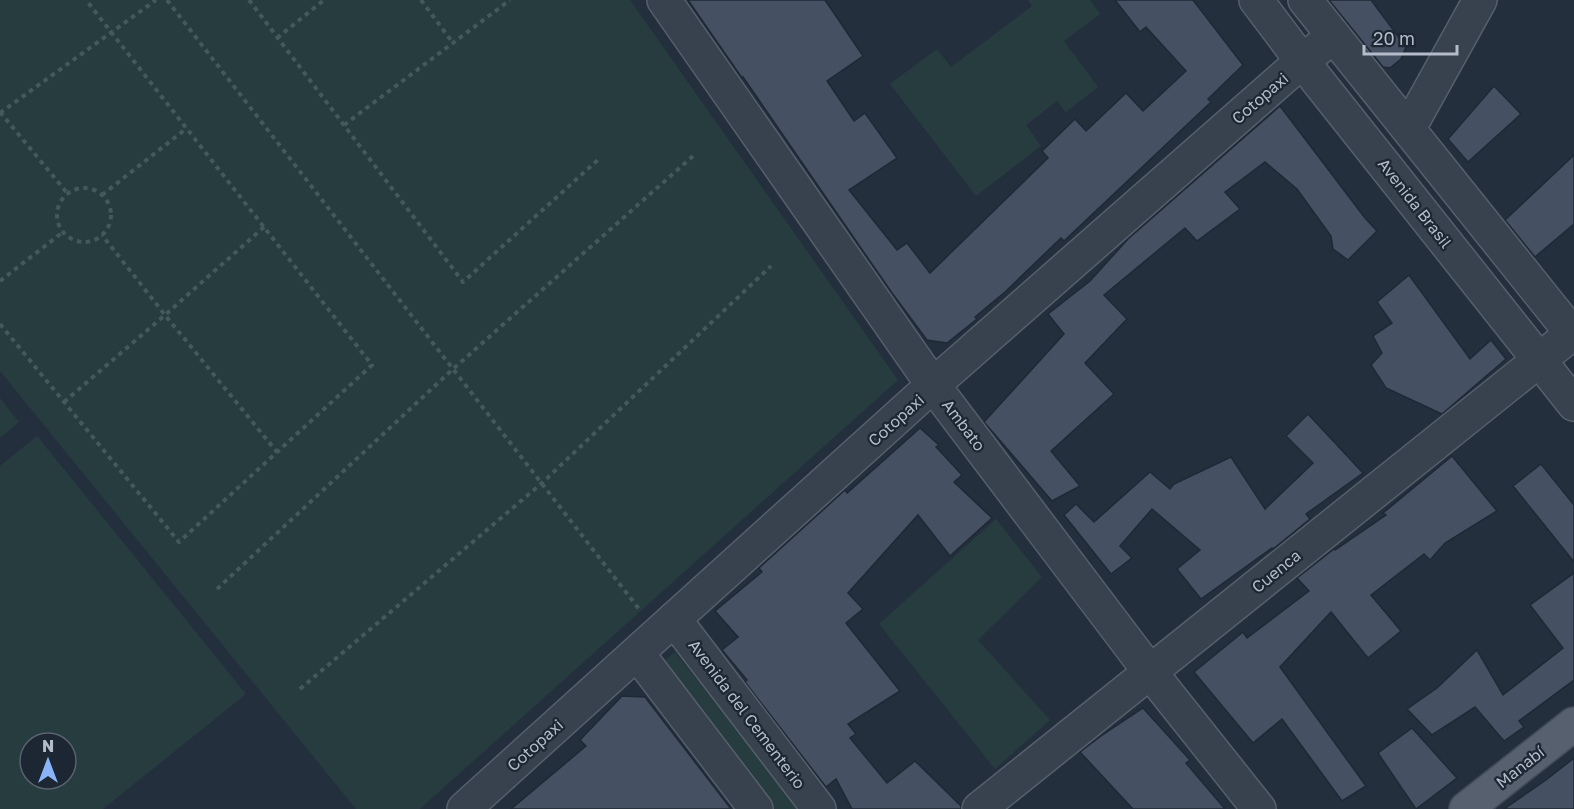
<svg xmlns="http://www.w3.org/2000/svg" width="1574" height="809" font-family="'Golos Text',sans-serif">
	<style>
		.green { fill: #263c3f; fill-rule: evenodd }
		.building { fill: #455162; stroke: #1f2835; stroke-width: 1.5 }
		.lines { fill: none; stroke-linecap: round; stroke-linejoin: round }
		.minor-casing { stroke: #565f6c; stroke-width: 36 }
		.major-casing { stroke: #414a57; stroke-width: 36 }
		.path { stroke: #44595c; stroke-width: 4; stroke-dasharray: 4.5 4.5; stroke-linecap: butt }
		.minor { stroke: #38414e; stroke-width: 33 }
		.major { stroke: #56606e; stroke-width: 33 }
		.labels { text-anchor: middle; stroke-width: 4.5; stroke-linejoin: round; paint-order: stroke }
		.street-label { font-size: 16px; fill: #b4bcc9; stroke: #1d2633 }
	</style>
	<rect width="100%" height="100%" fill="#242f3e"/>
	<g class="green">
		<polygon points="0,0 630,0 898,380 420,809 356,809 0,371"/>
		<polygon points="1028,0 1090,0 1100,14 1064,41 1098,87 1066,112 1057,101 1026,125 1041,146 976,196 890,84 937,49 951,67 1032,6"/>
		<polygon points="0,398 19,422 0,438"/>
		<path d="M37 436 246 694 103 809H0V466ZM30 743H66V779H30Z"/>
		<polygon points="996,519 1042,577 978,640 1050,720 995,769 879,624"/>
		<polygon points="675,652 799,809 775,809 660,664"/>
	</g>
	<g class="building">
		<polygon points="688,0 825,0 863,56 827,81 854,121 865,113 897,158 849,190 897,250 907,243 930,273 1048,158 1042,151 1075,119 1086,131 1126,93 1143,111 1186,71 1146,27 1140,32 1115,0 1193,0 1243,65 1208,99 1211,102 1064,241 1061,238 1005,292 975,317 977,319 947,343 927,340 892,293 743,77 742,78"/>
		<polygon points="1329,0 1371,0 1406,47 1401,59 1390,68 1383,67"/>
		<polygon points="1494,86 1521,114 1468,162 1448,139"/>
		<polygon points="1280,106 1365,218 1377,231 1348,260 1333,249 1331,236 1297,189 1265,162 1225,192 1240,209 1197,241 1185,228 1104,295 1127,319 1085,363 1114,394 1051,451 1080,486 1052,501 984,422 1064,334 1048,314 1090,281 1128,239"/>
		<polygon points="1574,155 1574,224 1535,257 1505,220"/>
		<polygon points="1409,275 1470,359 1491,340 1506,359 1442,414 1386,388 1371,365 1382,353 1373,336 1392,323 1377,302"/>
		<polygon points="1308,414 1363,473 1306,514 1310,519 1273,549 1272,548 1201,599 1177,569 1200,550 1152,509 1120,546 1132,558 1111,574 1064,515 1076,504 1094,522 1150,472 1170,489 1174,484 1231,457 1265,509 1313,463 1286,436"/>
		<polygon points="920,428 939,445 936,447 962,475 954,482 992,518 950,556 918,515 848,593 863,609 846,623 900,691 848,724 856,734 850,738 887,783 915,761 961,806 961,809 852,809 836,779 826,787 745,682 747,680 722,650 738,637 715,611 762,572 759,568 845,490 847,493"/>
		<polygon points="1452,456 1497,511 1445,543 1430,560 1424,554 1371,595 1401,631 1368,658 1331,612 1280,667 1366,786 1342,801 1282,719 1253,743 1194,672 1243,632 1247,638 1309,591 1297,578 1334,549 1335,550 1386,515 1383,513"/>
		<polygon points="1541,464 1574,505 1574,562 1513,486"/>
		<polygon points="1574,573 1574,680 1519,721 1524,727 1504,741 1475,707 1432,735 1407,709 1437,688 1477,650 1503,695 1563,648 1530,605"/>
		<polygon points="622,696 645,697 731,809 511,809 586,746 580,740"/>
		<polygon points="1143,708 1190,760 1186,763 1225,809 1133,809 1080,752 1101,736"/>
		<polygon points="1412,728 1457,778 1416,809 1378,753"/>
		<polygon points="1574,758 1574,809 1504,809 1546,780"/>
	</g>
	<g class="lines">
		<g class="minor-casing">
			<g id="minor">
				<polyline points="664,0 933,385 1150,672 1259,809"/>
				<polyline points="1256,0 1302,61 1574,404"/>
				<polyline points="1305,0 1574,336"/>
				<polyline points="1409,128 1480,0"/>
				<polyline points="674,619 819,809"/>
				<polyline points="637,653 756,809"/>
				<polyline points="464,809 933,385 1302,61 1333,37"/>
				<polyline points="979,809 1574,332"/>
			</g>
		</g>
		<g class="major-casing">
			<polyline id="major" points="1466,809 1574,724"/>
		</g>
		<g class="path">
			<polyline points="167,0 639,609"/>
			<polyline points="249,0 463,282 600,158"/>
			<polyline points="421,0 453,43"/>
			<polyline points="277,38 324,0"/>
			<polyline points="0,112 68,194"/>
			<polyline points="0,113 156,0"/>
			<polyline points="344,125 510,0"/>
			<circle cx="84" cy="215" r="27"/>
			<polyline points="102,195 187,128"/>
			<polyline points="264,227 165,315 277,452"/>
			<polyline points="0,281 63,232"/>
			<polyline points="0,324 179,542 372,365 86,0"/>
			<polyline points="64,402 165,315 102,235"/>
			<polyline points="217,589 453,369 693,156"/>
			<polyline points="300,689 542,483 771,266"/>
		</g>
		<use href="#minor" class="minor"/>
		<use href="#major" class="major"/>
	</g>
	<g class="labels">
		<g class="street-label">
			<text transform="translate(1260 98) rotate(-41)" y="6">Cotopaxi</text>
			<text transform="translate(1415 203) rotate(52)" y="6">Avenida Brasil</text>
			<text transform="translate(896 420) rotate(-42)" y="6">Cotopaxi</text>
			<text transform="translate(964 425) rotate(53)" y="6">Ambato</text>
			<text transform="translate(1276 571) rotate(-39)" y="6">Cuenca</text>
			<text transform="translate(747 714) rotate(53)" y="6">Avenida del Cementerio</text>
			<text transform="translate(535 745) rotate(-42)" y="6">Cotopaxi</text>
			<text transform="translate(1520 767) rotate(-38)" y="6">Manabí</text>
		</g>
	</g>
	<g transform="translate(48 761)"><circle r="28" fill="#1d2633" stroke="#59626f" stroke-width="1.5"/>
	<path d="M0-4.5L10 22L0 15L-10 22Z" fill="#8ab4f8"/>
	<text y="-9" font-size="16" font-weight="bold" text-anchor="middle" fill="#b4bcc9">N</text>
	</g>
	<path d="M1364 45v9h93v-9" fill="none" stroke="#b4bcc9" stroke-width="3"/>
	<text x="1373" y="45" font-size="18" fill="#b4bcc9" stroke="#1d2633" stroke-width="4.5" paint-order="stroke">20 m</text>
</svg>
